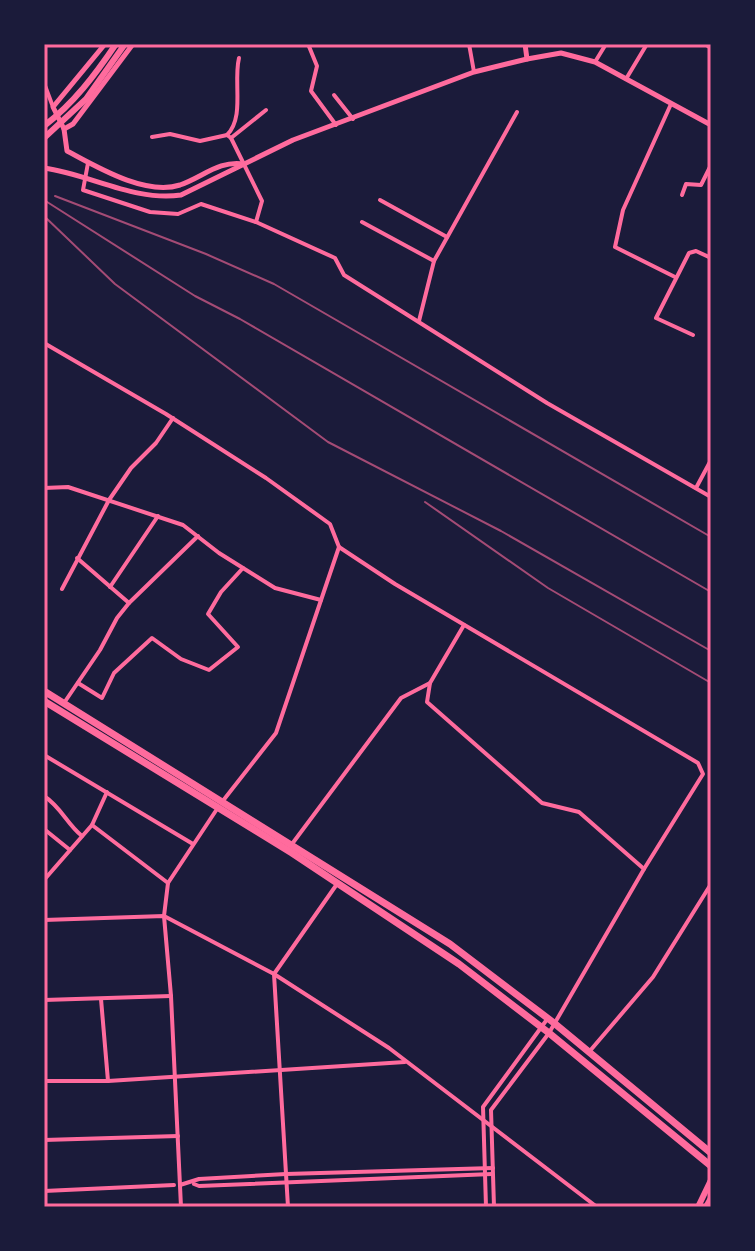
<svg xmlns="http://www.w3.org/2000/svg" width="755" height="1251" font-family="'Space Grotesk',sans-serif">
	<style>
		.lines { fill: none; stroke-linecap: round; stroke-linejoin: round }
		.minor { stroke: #ff6b9d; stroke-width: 4 }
		.tertiary { stroke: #ff6b9d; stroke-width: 5 }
		.secondary { stroke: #ff6b9d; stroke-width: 6 }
		.trunk { stroke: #ff6b9d; stroke-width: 7 }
		.rail { stroke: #a44b75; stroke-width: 2 }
		.neatline { fill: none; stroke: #ff6b9d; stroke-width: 3 }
	</style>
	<rect width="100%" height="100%" fill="#1b1b3a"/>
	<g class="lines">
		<g class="minor">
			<polyline points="308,44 317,66 311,91 336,125"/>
			<polyline points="469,44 474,72"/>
			<polyline points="705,44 711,48"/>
			<polyline points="595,62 606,44"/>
			<polyline points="626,79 647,44"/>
			<polyline points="44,83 53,107"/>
			<polyline points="334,95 353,119"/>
			<polyline points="671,104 623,210 615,247 675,277"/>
			<path d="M227 135C245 117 233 82 239 58"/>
			<polyline points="152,137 170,134 200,141 227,135 231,138 262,201 256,222"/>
			<polyline points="231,138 266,110"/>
			<polyline points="88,163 83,190 150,212 178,214 201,204 256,222 335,258 344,275 406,314 547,403 711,497"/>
			<polyline points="682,195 686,184 701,185 711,165"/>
			<polyline points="380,200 447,237"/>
			<polyline points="362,222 434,261"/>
			<polyline points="419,321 434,261 517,112"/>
			<polyline points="693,335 656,318 689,253 696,251 711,258"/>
			<polyline points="44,343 166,414 266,478 330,524 339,547"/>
			<polyline points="44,488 68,487 183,525 219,553 275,588 321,600"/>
			<polyline points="696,488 711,460"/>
			<polyline points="110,587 158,516"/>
			<polyline points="62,589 109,500 131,468 156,443 173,418"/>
			<polyline points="129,603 198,536"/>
			<polyline points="78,683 102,698 114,673 152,638 181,659 209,670 238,647 208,614 221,592 243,568"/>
			<polyline points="430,683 427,702 542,803 579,812 644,869 549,1033 491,1110 494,1207"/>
			<polyline points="64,703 100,650 117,618 129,603 77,558"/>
			<polyline points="44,755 193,844"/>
			<path d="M44 796C61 807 67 824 82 836"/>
			<polyline points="222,802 276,733 339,547 395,584 698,763 703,774 644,869"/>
			<polyline points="92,825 168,883"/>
			<polyline points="44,829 70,850"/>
			<polyline points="292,844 401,698 430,683 464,625"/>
			<polyline points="44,880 92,825 107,792"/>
			<polyline points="44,920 164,916 274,974 389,1048 597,1207"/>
			<polyline points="101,999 108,1081"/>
			<polyline points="44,1000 171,996"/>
			<polyline points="589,1052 653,977 711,884"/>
			<polyline points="44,1081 108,1081 405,1062"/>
			<polyline points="44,1140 178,1136"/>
			<polyline points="194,1184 199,1186 492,1174"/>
			<polyline points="180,1185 199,1179 286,1174 493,1168"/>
			<polyline points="44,1191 174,1185"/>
			<polyline points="181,1207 171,996 164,916 168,883 217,809"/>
			<polyline points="288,1207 274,974 337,884"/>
			<polyline points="486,1207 483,1107 548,1018"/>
		</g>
		<g class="tertiary">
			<path d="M105 44 53 107 64 129 67 151C97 167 145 196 180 185 203 177 219 160 244 164"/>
			<polyline points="525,44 527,59"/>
			<polyline points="64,129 73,124 133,44"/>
			<path d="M44 168C89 174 135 202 181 195L293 140 474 72 527 59 561 53 595 62 711 125"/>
		</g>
		<g class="secondary">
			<path d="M44 126C74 103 95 75 116 44"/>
			<polyline points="44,138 86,99 125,44"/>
			<polyline points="698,1207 711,1180"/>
			<polyline points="706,1207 711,1198"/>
		</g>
		<g class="trunk">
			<polyline points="44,691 450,944 554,1023 711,1153"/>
			<polyline points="44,701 292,853 459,964 549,1033 711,1166"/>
		</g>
		<g class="rail">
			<polyline points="55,196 206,254 274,284 711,537"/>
			<polyline points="44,200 195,296 240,319 711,592"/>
			<polyline points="44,216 115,284 328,442 501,531 711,651"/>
			<polyline points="425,502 548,588 711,683"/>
		</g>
	</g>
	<rect width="755" height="1251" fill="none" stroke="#1b1b3a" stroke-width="92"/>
	<rect x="46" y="46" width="663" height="1159" class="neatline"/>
</svg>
